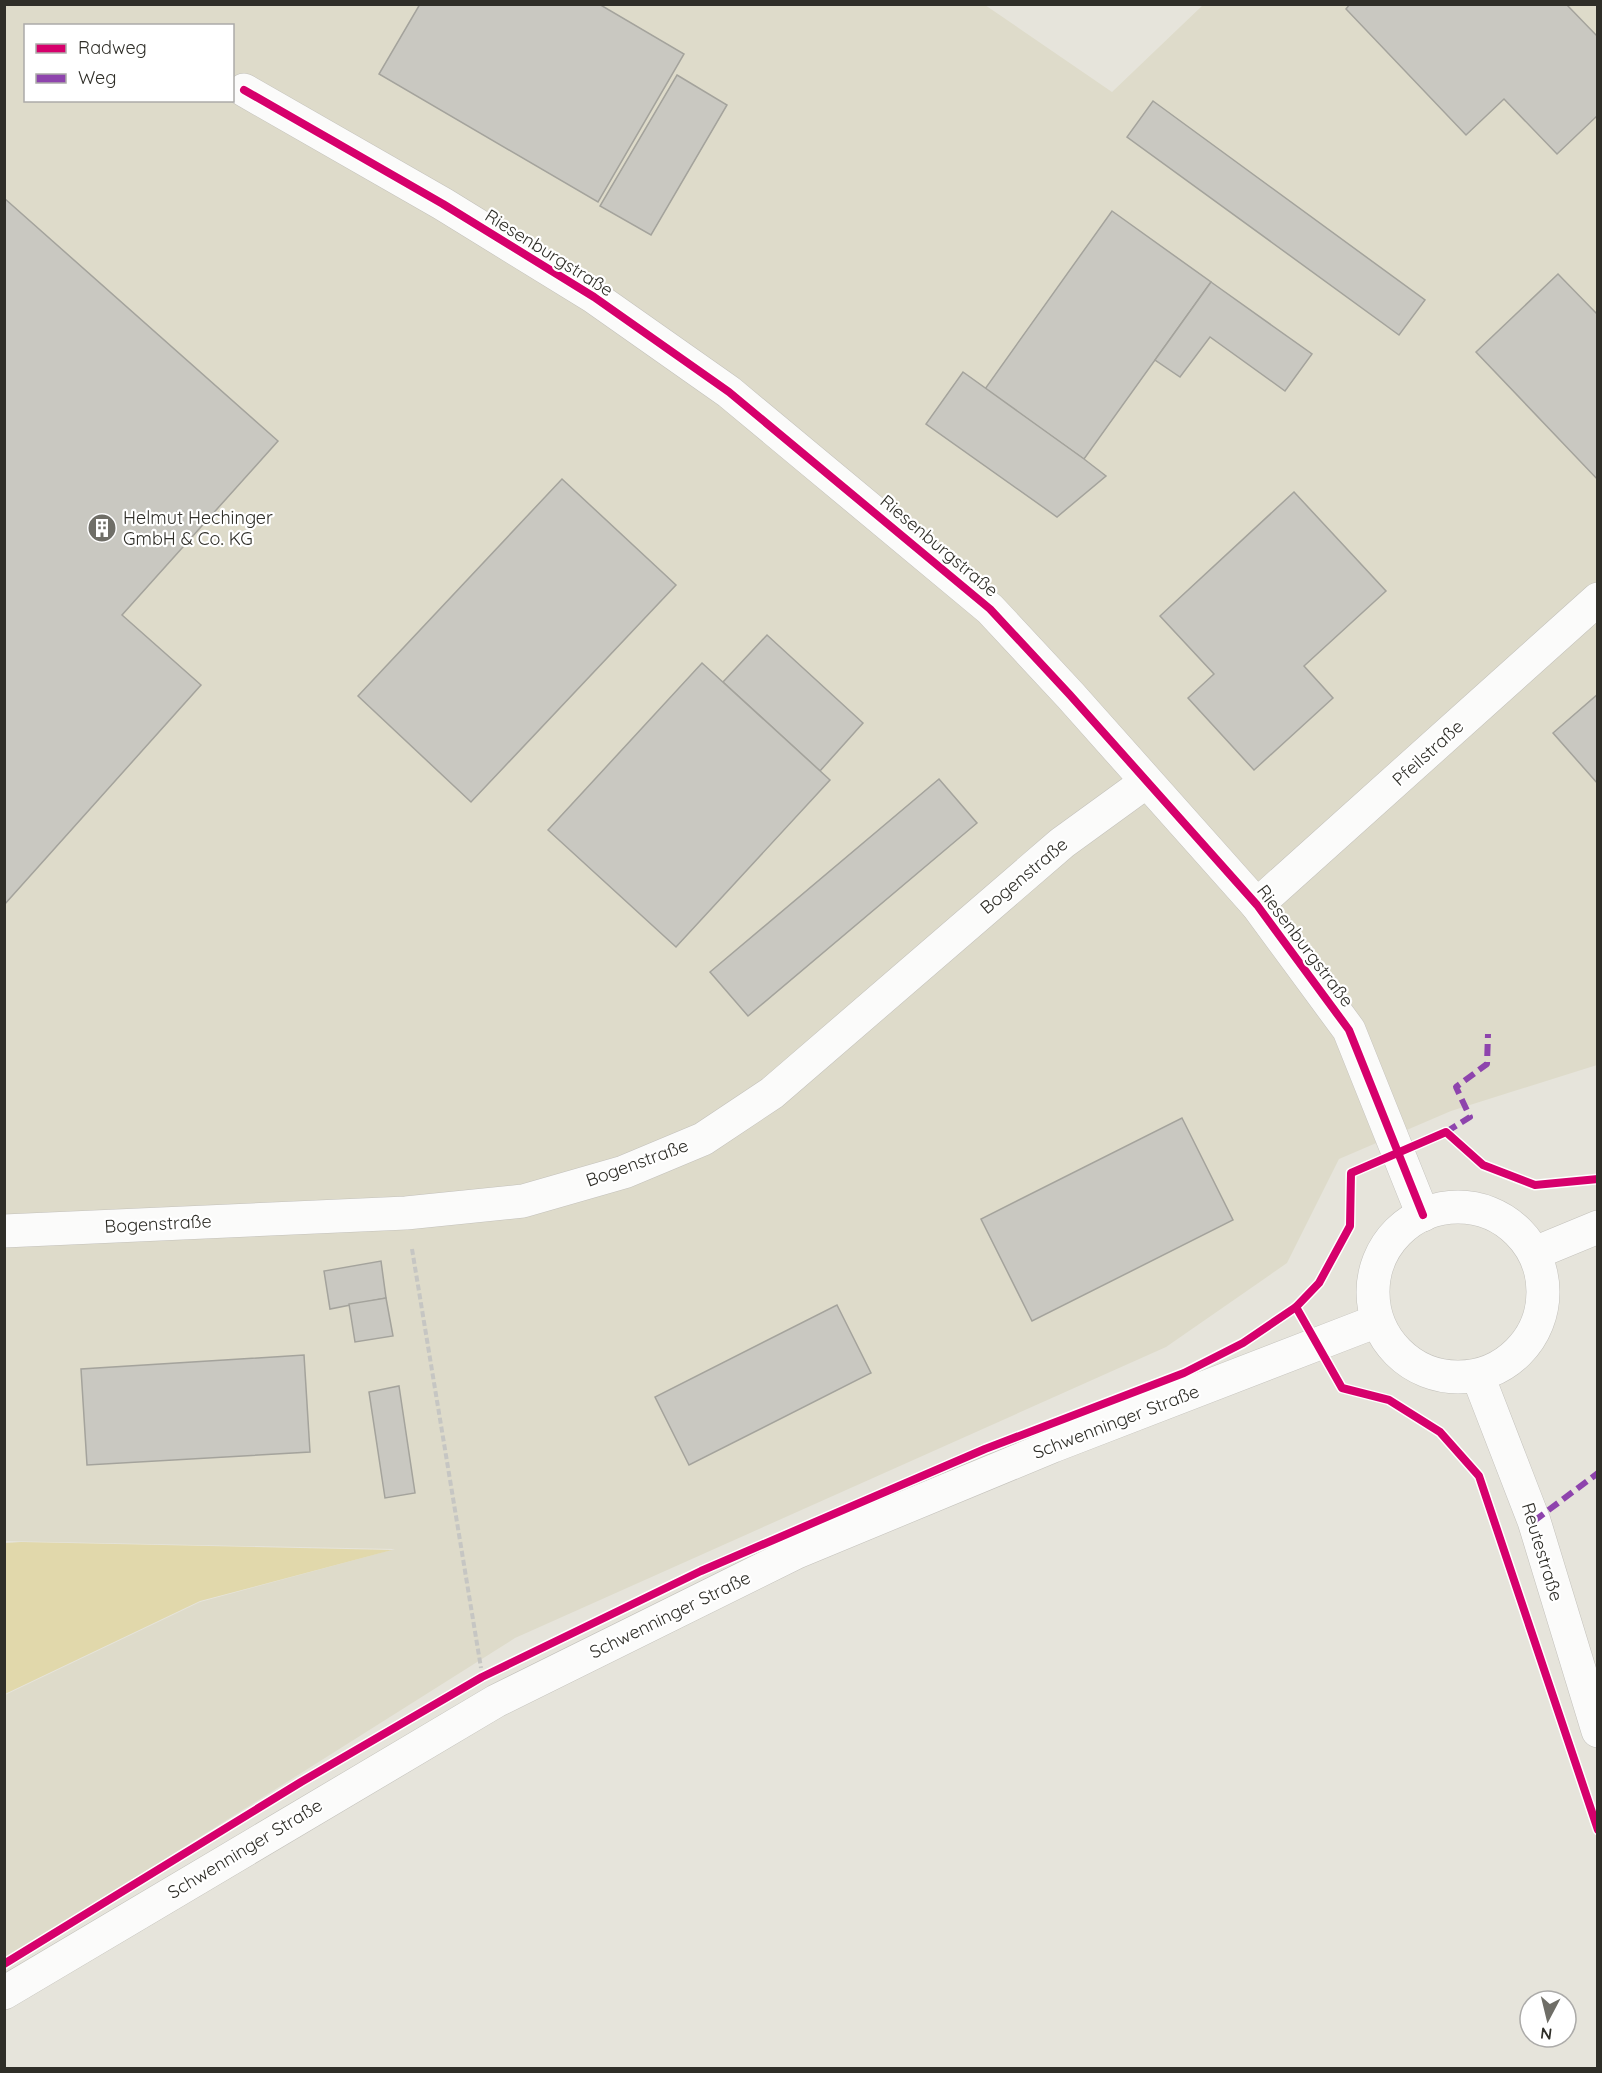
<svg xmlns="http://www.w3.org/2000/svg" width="1602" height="2073" font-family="Quicksand,sans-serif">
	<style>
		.built { fill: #dedbca; fill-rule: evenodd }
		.green { fill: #e1d8ab }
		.building { fill: #c9c8c1; stroke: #a4a39c; stroke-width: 1.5 }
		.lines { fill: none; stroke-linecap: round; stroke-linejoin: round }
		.minor-casing { stroke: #c3c1bb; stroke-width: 34 }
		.secondary-casing { stroke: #c3c1bb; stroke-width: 34 }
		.path { stroke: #c6c6c3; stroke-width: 4; stroke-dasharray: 6 3; stroke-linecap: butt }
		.minor { stroke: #fbfbfa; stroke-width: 33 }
		.secondary { stroke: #fbfbfa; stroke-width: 33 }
		.quiet { stroke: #8e44ad; stroke-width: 6; stroke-dasharray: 12 6; stroke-linecap: butt }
		.cycleway-casing { stroke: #fff; stroke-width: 11 }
		.cycleway { stroke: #d6006c; stroke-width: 8 }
		.labels { text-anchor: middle; stroke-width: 4.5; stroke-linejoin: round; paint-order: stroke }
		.street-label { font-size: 18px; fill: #2f2e28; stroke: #fff }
		.poi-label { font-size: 18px; fill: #2f2e28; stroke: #fff; text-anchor: start }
	</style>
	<rect width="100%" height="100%" fill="#e6e4db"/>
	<path class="built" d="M5 5H985L1112 92 1203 5H1597V1065L1451 1111 1339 1159 1287 1263 1166 1347 515 1638 5 1960V1695L200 1602 395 1549 5 1541ZM26 26H232V100H26Z"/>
	<polygon class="green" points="21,1542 392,1550 200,1601 5,1694 5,1543"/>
	<g class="building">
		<polygon points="420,4 599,4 684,54 598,202 379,74"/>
		<polygon points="1350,4 1566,4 1598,37 1598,115 1557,154 1504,99 1466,135 1346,9"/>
		<polygon points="677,75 727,105 651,235 600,206"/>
		<polygon points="1153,101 1425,300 1399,335 1127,137"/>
		<polygon points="4,198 278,441 122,615 201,685 4,905"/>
		<polygon points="1112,211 1211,282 1084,459 985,389"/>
		<polygon points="1558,274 1598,315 1598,480 1476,352"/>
		<polygon points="1211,282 1312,354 1285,391 1210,337 1180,377 1155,360"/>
		<polygon points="963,372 1084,459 1106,476 1057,517 926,424"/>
		<polygon points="562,479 676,585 471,802 358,696"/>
		<polygon points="1294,492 1386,591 1304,666 1333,698 1254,770 1188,698 1214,674 1160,616"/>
		<polygon points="767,635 863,723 820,771 723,682"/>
		<polygon points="702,663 830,780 676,947 548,830"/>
		<polygon points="1598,694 1598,784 1553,733"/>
		<polygon points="939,779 977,823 748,1016 710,972"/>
		<polygon points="1182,1118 1233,1220 1032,1321 981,1219"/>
		<polygon points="381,1261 386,1298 330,1309 324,1271"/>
		<polygon points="386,1298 393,1336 355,1342 349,1304"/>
		<polygon points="837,1305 871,1373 689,1465 655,1397"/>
		<polygon points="304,1355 310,1452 87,1465 81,1369"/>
		<polygon points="399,1386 415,1493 385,1498 369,1392"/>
	</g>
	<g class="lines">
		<g class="minor-casing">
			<g id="minor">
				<polyline points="244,90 443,204 594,297 729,392 990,609 1070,695 1257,905 1349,1030 1423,1215"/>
				<polyline points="1257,905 1598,599"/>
				<polyline points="4,1231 406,1213 523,1201 624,1172 703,1139 772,1093 1062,843 1146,782"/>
				<polyline points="1478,1376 1534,1521 1598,1731"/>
			</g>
		</g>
		<g class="secondary-casing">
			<g id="secondary">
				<circle cx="1458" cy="1292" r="85"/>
				<polyline points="1535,1253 1598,1227"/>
				<polyline points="4,1993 496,1701 797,1552 1053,1446 1377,1321"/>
			</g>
		</g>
		<g class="path">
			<polyline points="412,1249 481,1668"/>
			<polyline points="1296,1307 1319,1283 1350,1226 1351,1173"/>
		</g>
		<use href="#minor" class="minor"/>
		<use href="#secondary" class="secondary"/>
		<g class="quiet">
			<polyline points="1446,1132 1470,1117 1456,1087 1487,1064 1488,1034"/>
			<polyline points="1534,1521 1598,1473"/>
		</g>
		<g class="cycleway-casing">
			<g id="cycleway">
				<polyline points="244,90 443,204 594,297 729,392 990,609 1070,695 1257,905 1349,1030 1423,1215"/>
				<polyline points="1296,1307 1342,1388 1389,1400 1440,1432 1479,1476 1598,1830"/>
				<polyline points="4,1964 301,1782 482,1677 701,1571 985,1449 1184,1373 1243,1343 1296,1307 1319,1283 1350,1226 1351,1173 1446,1132 1483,1165 1535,1185 1598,1179"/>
			</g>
		</g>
		<use href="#cycleway" class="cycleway"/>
	</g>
	<defs>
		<g id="building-disc" transform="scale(1.5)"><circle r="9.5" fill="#6f6e67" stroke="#fff"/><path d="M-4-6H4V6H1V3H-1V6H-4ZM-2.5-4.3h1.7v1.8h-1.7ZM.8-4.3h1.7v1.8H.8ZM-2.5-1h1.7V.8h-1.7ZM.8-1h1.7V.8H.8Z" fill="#fff"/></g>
	</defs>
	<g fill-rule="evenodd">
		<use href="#building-disc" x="102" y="528"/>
	</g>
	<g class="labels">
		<g class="street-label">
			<text transform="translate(549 253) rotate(32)" y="6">Riesenburgstraße</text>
			<text transform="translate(939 546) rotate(40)" y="6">Riesenburgstraße</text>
			<text transform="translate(1428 753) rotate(-42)" y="6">Pfeilstraße</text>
			<text transform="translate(1024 876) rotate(-40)" y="6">Bogenstraße</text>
			<text transform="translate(1305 946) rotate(53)" y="6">Riesenburgstraße</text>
			<text transform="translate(637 1163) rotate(-20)" y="6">Bogenstraße</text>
			<text transform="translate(158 1224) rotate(-3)" y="6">Bogenstraße</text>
			<text transform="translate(1116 1422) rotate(-21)" y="6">Schwenninger Straße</text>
			<text transform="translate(1542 1552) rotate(73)" y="6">Reutestraße</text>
			<text transform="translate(670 1615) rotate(-26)" y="6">Schwenninger Straße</text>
			<text transform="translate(245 1849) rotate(-31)" y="6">Schwenninger Straße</text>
		</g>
		<g class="poi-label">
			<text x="123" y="524">Helmut Hechinger<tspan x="123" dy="21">GmbH &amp; Co. KG</tspan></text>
		</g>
	</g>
	<rect width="1602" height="2073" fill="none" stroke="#2f2e28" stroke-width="12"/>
	<rect x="24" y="24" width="210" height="78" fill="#ffffff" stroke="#acaba9" stroke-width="1.5"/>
	<rect x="36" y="44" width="30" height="9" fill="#d6006c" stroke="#acaba9" stroke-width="1.5"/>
	<text x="78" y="54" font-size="18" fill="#2f2e28">Radweg</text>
	<rect x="36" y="74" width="30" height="9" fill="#8e44ad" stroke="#acaba9" stroke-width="1.5"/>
	<text x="78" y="84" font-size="18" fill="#2f2e28">Weg</text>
	<g transform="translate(1548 2019) rotate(187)"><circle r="28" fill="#ffffff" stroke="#acaba9" stroke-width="1.5"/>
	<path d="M0-4.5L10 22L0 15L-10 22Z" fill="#6f6e67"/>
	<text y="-9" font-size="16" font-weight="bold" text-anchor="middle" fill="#2f2e28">N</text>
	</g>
</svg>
